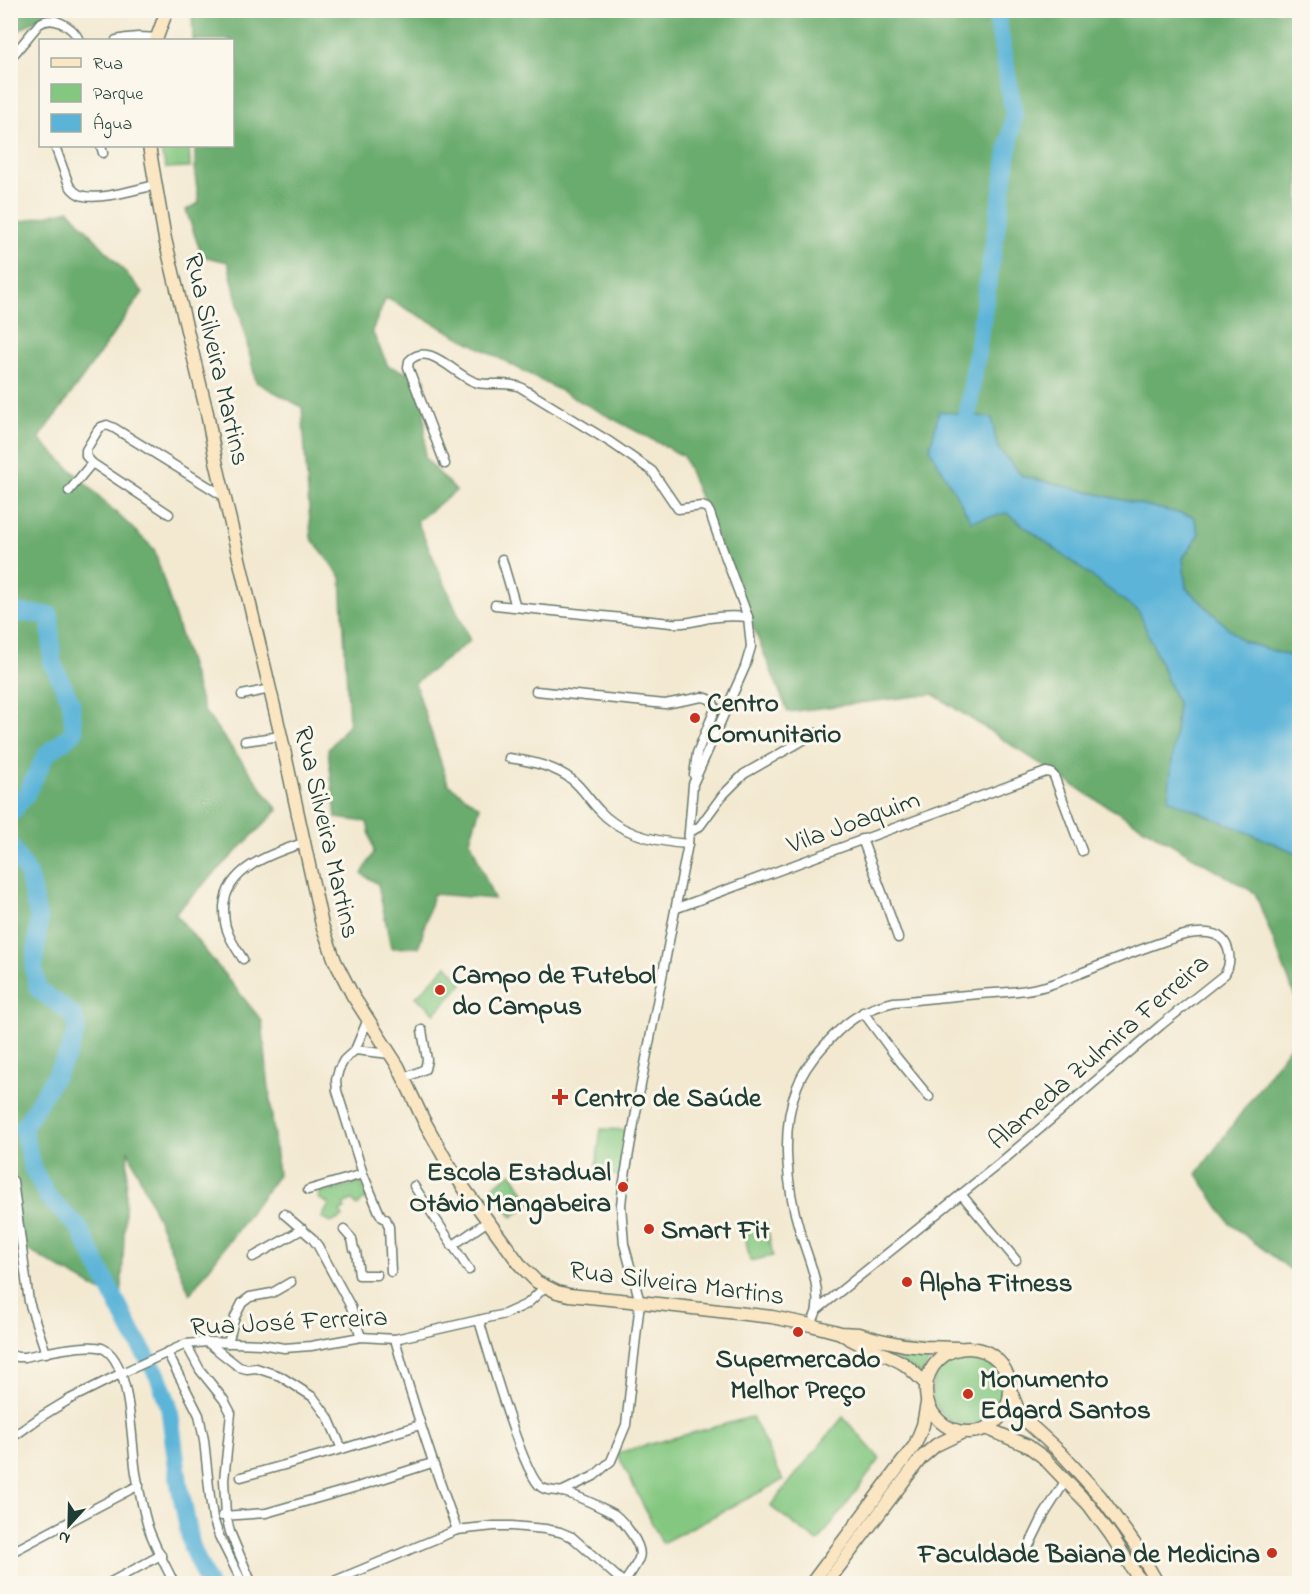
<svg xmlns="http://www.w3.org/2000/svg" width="1310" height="1594" font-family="'Indie Flower',sans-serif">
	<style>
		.green { fill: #83c780; stroke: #51825a; stroke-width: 1.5 }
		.forest { fill: #6aac6e; stroke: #447451; stroke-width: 1.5 }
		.water { fill: #5bb4d8; stroke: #3d7886; stroke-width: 1.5 }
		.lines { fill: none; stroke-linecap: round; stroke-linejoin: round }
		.river { stroke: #5bb4d8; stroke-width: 18 }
		.street-casing { stroke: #69796b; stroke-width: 11 }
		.secondary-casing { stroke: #69796b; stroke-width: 15 }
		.street { stroke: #fff; stroke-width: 8 }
		.secondary { stroke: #fbe6c4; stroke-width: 12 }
		.poi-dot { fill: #c8321e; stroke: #fbf7ec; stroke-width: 2 }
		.labels { text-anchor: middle; stroke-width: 6; stroke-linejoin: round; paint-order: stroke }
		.street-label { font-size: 27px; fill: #1f3d34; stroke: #fbf7ec }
		.poi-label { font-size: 27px; font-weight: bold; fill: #1f3d34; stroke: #fbf7ec; text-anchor: start }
	</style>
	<rect width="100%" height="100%" fill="#fbf7ec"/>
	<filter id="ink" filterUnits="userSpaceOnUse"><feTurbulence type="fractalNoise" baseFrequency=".0167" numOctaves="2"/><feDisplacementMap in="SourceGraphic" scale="12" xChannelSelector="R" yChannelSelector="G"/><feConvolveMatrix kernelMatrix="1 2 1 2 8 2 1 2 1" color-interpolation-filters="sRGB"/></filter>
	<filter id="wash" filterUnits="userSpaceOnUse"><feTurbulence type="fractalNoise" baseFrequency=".008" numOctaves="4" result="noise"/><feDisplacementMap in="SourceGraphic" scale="24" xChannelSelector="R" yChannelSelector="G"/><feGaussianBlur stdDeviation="1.35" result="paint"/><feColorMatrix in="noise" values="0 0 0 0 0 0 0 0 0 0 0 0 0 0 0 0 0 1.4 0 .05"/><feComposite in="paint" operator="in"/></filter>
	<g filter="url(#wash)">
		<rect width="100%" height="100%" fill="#f3e9d1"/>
		<g class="green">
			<polygon points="159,146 189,146 190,167 166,168"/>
			<polygon points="447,965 463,984 435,1013 416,997"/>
			<polygon points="601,1129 628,1130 620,1176 595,1173"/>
			<polygon points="512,1173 531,1204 512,1217 492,1187"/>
			<polygon points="360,1182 369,1198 360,1202 360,1204 357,1206 352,1200 343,1204 345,1209 340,1211 343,1217 331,1223 322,1218 329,1204 318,1198 320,1192 339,1189"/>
			<polygon points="766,1222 773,1256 750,1261 743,1226"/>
			<polygon points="860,1340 935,1352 927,1364 923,1375"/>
			<circle cx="967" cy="1390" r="35"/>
			<polygon points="752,1417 783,1480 662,1543 617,1453"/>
			<polygon points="843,1417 880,1459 818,1542 770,1506"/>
		</g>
		<g class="forest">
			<polygon points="11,10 51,10 51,11 11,35"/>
			<polygon points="192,11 1299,11 1299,659 1242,641 1186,588 1183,558 1199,535 1194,517 1022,476 997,447 1007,513 1139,611 1178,705 1169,799 1299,854 1299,1007 1255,893 1090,796 933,694 788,712 683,456 386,298 372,331 388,366 425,379 425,458 456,491 417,521 470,641 415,683 448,784 480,807 470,840 494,899 433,894 419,947 391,948 378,884 362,874 374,852 367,822 336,818 328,750 349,723 341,577 311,538 302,407 256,382 228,262 202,256 186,210 199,203 195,174 195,146 232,146 232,40 193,40"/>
			<polygon points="69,210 143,292 39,439 154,549 204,711 278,810 175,913 262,1021 278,1175 190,1294 128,1150 121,1303 26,1249 11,1242 11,224"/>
			<polygon points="1299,1033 1299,1276 1230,1224 1197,1174"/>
		</g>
		<polygon class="water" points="939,411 992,418 997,447 1022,476 1194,517 1199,535 1183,558 1186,588 1242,641 1299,659 1299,854 1168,799 1178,705 1139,612 1007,513 971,521 930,449"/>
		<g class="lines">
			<g class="river">
				<polyline points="966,439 965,432 969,404 1014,114 996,10"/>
				<polyline points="10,608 20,613 50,615 52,662 71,702 74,732 46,755 26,794 10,815"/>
				<polyline points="10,845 28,874 39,921 34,969 38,989 74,1016 77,1029 67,1056 23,1128 32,1167 48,1197 79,1228 133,1334 158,1376 169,1406 179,1483 192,1548 208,1584"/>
			</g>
		</g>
	</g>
	<g filter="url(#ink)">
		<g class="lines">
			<g class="street-casing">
				<g id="street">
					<path d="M116 40C129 36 142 37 156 38"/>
					<path d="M10 59 39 24C53 14 73 27 79 40"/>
					<path d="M55 146 69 185C73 191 77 195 84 196 102 200 137 189 156 185"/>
					<polyline points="101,146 103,153"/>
					<path d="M445 464 408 367 409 361C430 339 457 379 478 383 493 386 506 381 520 387L610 442 652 471 678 509 702 506 707 508 710 513 721 545 748 617 751 647 745 667 693 784 688 844 639 1095 623 1187 621 1205 624 1244 640 1302 626 1425 611 1461 594 1476 561 1492"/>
					<polyline points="69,491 92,463"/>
					<polyline points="169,514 92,463 86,456 86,450 98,430 101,427 107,425 114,428 225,497"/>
					<polyline points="502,559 516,607"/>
					<path d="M495 605 671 623C685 624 696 621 709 618 722 616 735 616 748 617"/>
					<path d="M536 691 665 704 702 697C710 698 714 701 715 709L697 753 694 775"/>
					<polyline points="242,695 270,689"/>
					<polyline points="245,741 281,736"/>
					<path d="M509 758C530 761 554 766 571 779 582 787 589 800 599 810 620 834 658 842 688 844"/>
					<polyline points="689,833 700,826 722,796 744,774 816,733"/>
					<polyline points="862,839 883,895 898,938"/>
					<polyline points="677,908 1046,772 1051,773 1054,776 1082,851"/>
					<path d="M243 959C237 950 230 940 227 930 224 923 224 914 224 907 226 868 273 853 303 843"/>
					<polyline points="863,1012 894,1054 929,1097"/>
					<polyline points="368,1019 355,1050 344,1060 339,1069 336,1080 337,1091 363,1174 379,1212 382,1217 386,1219 389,1227 391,1272"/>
					<polyline points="355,1050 390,1054"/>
					<polyline points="405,1078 425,1069 427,1060 422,1030"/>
					<polyline points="13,1181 29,1302 46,1353"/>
					<polyline points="414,1186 469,1270"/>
					<polyline points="308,1190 363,1174"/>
					<polyline points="961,1194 1016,1260"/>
					<polyline points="284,1214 312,1238 318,1246 351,1307 361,1337"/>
					<polyline points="344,1230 352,1239 354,1249 356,1251 359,1275 377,1275"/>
					<polyline points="452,1246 488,1221"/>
					<polyline points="253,1257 303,1229"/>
					<path d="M479 1320C487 1347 523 1475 541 1487 548 1492 555 1490 563 1492 580 1496 598 1506 614 1514 623 1521 644 1546 639 1558 636 1567 629 1575 624 1583"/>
					<path d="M811 1325C813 1319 817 1313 817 1308 820 1282 807 1256 800 1232 787 1189 780 1130 797 1087 802 1073 812 1059 822 1048 843 1024 861 1009 894 1002 922 1000 951 996 980 994 1004 992 1029 992 1052 984 1065 980 1078 974 1091 969 1113 960 1136 951 1159 943 1174 938 1191 931 1208 933 1229 935 1234 958 1225 974L1161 1025 1000 1163 817 1310"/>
					<path d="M395 1339C413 1404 434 1467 457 1530"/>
					<polyline points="207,1342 239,1367 247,1369 256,1368 280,1376 313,1397 328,1417 342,1449"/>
					<polyline points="228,1343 235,1317 242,1303 250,1297 272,1293 291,1282"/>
					<polyline points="186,1344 200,1370 224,1400 231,1413 224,1480 226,1515 230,1532 252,1584"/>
					<polyline points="167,1352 199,1415 204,1440 210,1497 213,1518 219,1536 243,1584"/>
					<path d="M10 1355 18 1357H25C41 1353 87 1343 102 1348 132 1360 131 1445 136 1473 139 1490 143 1510 148 1527 154 1544 163 1561 171 1577L176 1584"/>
					<polyline points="10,1439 42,1416 70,1399 122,1373 186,1344 207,1342 261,1344 284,1348 311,1346 361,1337 395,1339 505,1314 527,1304 545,1287"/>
					<polyline points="241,1477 342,1449 420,1425"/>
					<polyline points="222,1516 266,1513 360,1486 432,1463"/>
					<polyline points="10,1553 139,1485"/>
					<polyline points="1024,1556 1044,1515 1066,1480"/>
					<polyline points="107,1584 161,1555"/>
					<polyline points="327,1584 457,1530 494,1526 512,1526 545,1529 560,1532 572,1537 624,1583"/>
				</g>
			</g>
			<g class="secondary-casing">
				<g id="secondary">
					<polyline points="156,40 167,10"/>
					<polyline points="149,146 165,239 207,413 216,461 281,736 322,925 335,961 353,996 398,1066 423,1119 448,1164 466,1191 521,1266 537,1282 557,1292 569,1295 640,1302 772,1317 811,1325 841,1333 859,1334 876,1339 904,1345 923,1347 959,1348"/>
					<path d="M842 1334C861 1347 884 1352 904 1364 912 1370 919 1377 926 1384"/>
					<circle cx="968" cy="1390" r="42"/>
					<polyline points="1011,1392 1019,1412 1026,1421 1061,1453 1100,1496 1136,1546 1158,1584"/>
					<polyline points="986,1428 1028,1446 1043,1457 1089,1505 1111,1535 1142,1584"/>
					<polyline points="811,1584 915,1445 923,1425 927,1403"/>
					<polyline points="826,1584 921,1458 936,1445 963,1432"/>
				</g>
			</g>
			<use href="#street" class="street"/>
			<use href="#secondary" class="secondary"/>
		</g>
	</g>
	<g class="poi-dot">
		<circle cx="695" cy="718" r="6"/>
		<circle cx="440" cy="990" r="6"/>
		<path d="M557 1088h6v6h6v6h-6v6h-6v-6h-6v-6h6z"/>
		<circle cx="623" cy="1187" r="6"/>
		<circle cx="649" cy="1229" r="6"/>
		<circle cx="907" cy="1282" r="6"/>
		<circle cx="798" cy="1332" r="6"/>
		<circle cx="968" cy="1394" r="6"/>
		<circle cx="1272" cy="1553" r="6"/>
	</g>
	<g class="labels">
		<g class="street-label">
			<text transform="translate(218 359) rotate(77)" y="9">Rua Silveira Martins</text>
			<text transform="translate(853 821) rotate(-20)" y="9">Vila Joaquim</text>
			<text transform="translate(328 832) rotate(77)" y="9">Rua Silveira Martins</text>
			<text transform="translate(1098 1051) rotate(-41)" y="9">Alameda Zulmira Ferreira</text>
			<text transform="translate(677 1282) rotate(7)" y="9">Rua Silveira Martins</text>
			<text transform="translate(289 1321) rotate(-3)" y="9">Rua José Ferreira</text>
		</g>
		<g class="poi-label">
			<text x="707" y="711">Centro<tspan x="707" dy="31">Comunitario</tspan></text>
			<text x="452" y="983">Campo de Futebol<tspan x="452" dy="31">do Campus</tspan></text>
			<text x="574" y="1106">Centro de Saúde</text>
			<text x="611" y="1180" text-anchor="end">Escola Estadual<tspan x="611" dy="31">Otávio Mangabeira</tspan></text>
			<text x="661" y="1238">Smart Fit</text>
			<text x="919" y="1291">Alpha Fitness</text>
			<text x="798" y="1367" text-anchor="middle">Supermercado<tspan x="798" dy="31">Melhor Preço</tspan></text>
			<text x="980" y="1387">Monumento<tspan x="980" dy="31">Edgard Santos</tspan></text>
			<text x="1260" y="1562" text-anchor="end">Faculdade Baiana de Medicina</text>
		</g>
	</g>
	<rect width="1310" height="1594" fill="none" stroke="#fbf7ec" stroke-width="36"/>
	<rect x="39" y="39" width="195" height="108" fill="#fbf7ec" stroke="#a3ada2" stroke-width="1.5"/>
	<rect x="51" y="58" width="30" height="9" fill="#fbe6c4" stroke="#a3ada2" stroke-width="1.5"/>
	<text x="93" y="69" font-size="18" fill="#1f3d34">Rua</text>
	<rect x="51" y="84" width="30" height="18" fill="#83c780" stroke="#a3ada2" stroke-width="1.5"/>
	<text x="93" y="99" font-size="18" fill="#1f3d34">Parque</text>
	<rect x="51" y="114" width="30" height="18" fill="#5bb4d8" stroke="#a3ada2" stroke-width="1.5"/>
	<text x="93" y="129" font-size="18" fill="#1f3d34">Água</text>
	<g transform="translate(69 1525) rotate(202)" stroke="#fbf7ec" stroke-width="4.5" paint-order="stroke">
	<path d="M0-4.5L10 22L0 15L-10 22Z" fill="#1f3d34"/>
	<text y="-9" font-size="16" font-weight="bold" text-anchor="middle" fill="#1f3d34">N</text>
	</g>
</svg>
